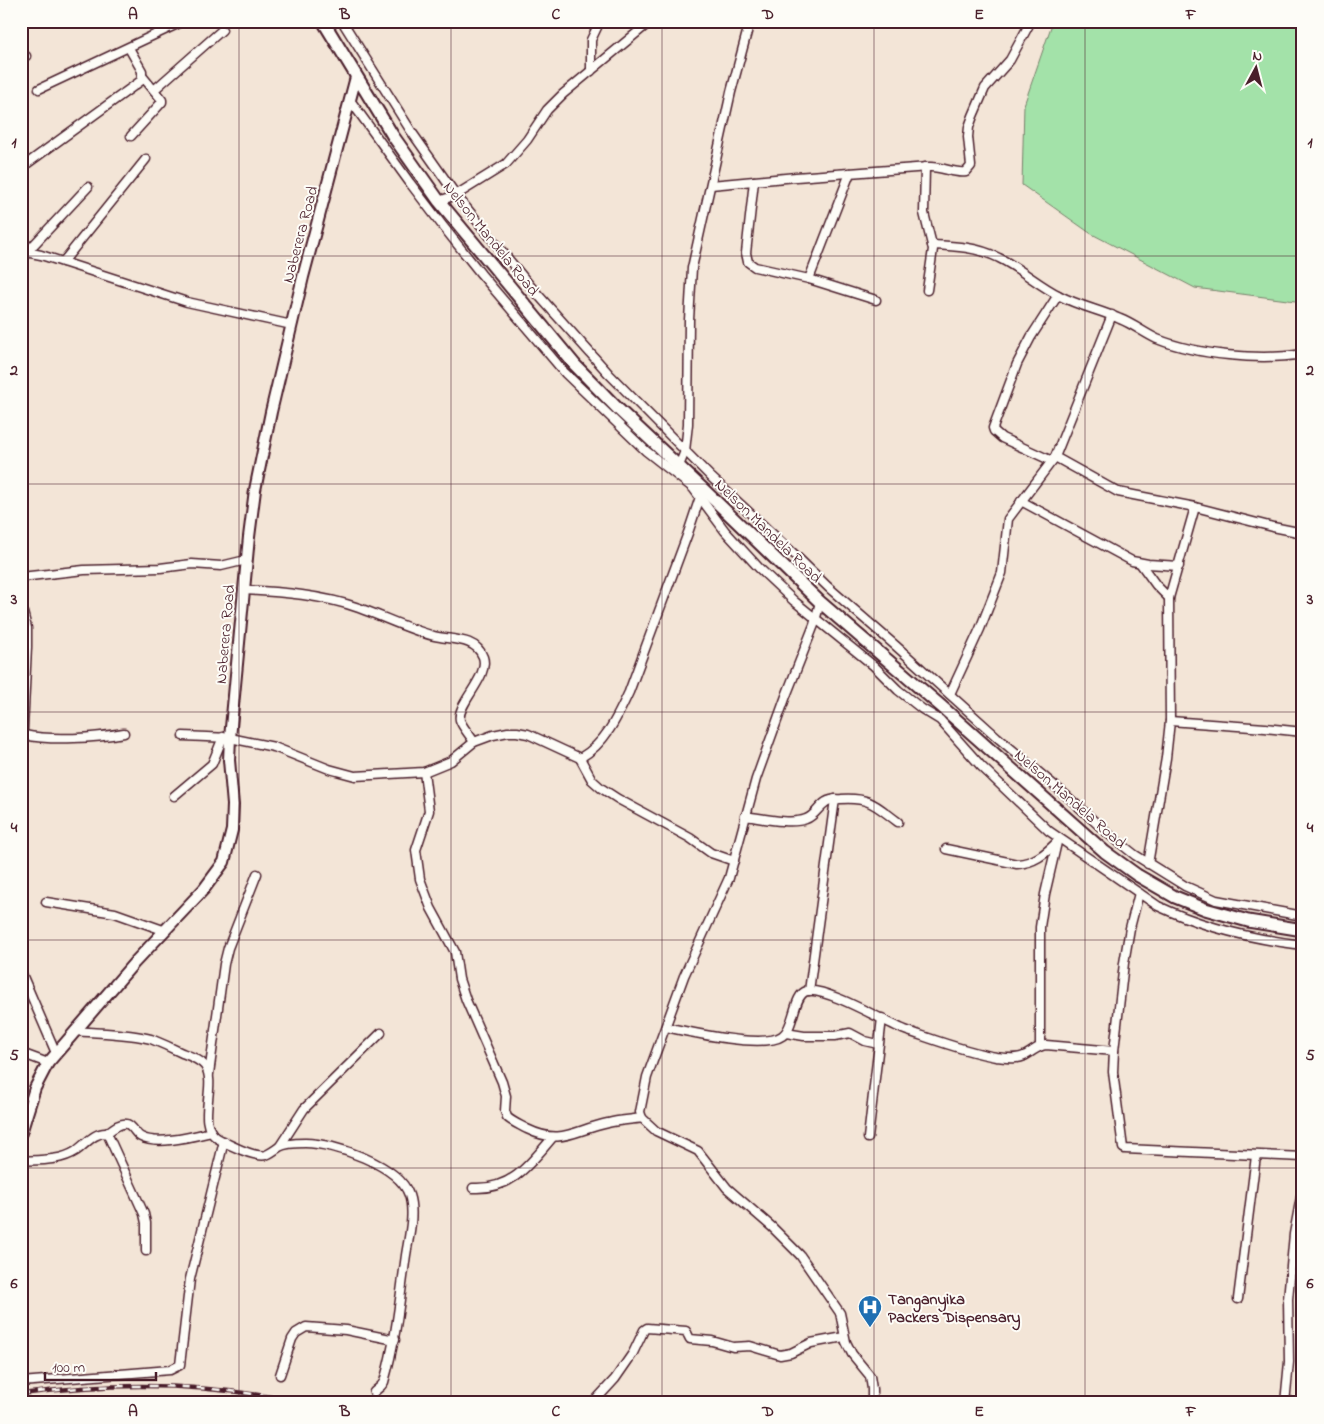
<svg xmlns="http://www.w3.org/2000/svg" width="1324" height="1424" font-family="'Indie Flower',sans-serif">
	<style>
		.green { fill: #a3e2a9; stroke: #76806a }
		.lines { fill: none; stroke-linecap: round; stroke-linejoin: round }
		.minor-casing { stroke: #4a1f2b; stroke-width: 11 }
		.tertiary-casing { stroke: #4a1f2b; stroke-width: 14 }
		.secondary-casing { stroke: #4a1f2b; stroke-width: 15 }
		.minor { stroke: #fdfcf7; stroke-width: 8 }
		.tertiary { stroke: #fdfcf7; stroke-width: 10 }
		.secondary { stroke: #fdfcf7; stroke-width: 11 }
		.rail-casing { stroke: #4a1f2b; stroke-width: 4.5 }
		.rail { stroke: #fdfcf7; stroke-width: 2.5; stroke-dasharray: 8; stroke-linecap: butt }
		.grid { fill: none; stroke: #4a1f2b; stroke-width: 1; stroke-opacity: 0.55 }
		.labels { text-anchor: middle; stroke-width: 4; stroke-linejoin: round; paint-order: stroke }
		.street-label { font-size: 16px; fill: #4a1f2b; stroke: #fdfcf7 }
		.poi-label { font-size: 16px; font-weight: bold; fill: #4a1f2b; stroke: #fdfcf7; text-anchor: start }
		.neatline { fill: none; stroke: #4a1f2b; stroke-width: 2 }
		.grid-label { font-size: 16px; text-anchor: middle; font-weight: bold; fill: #4a1f2b }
	</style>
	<rect width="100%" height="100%" fill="#f3e5d7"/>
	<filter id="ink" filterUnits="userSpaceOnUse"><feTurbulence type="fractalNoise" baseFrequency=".02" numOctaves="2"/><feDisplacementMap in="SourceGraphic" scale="10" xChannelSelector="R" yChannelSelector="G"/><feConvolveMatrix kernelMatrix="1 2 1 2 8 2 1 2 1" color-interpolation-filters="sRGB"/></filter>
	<g filter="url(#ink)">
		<polygon class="green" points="1053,21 1303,21 1303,302 1195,288 1090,233 1022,185 1024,105"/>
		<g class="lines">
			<g class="minor-casing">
				<g id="minor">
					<polyline points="342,21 411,131 456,195 532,288 609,374 712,478 791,551 828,587 896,646 997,737 1068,797 1106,832 1135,855 1185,886 1216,900 1303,916"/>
					<polyline points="21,58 26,56"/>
					<polyline points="591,71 591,40 600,21"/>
					<polyline points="39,89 184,21"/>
					<polyline points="154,90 222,30"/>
					<path d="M350 100 410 183 442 225 481 274 565 373 646 451 693 488 725 531 759 568 794 601 874 666 898 690 922 709 940 720 981 766 1049 831 1158 906C1205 928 1251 939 1303 945"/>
					<polyline points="131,136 162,102 162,100 143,77"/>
					<polyline points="925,167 924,213 933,249 927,290"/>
					<polyline points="21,168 142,80 142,71 129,48"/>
					<polyline points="754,181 746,253 748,262 755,267 809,279 876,300"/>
					<path d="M711 185 796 177 929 167C942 166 953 174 966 172L971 166 968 137 969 127 973 116 985 88 1010 60 1031 21"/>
					<polyline points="439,201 456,195 506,164 527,140 547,110 563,94 651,21"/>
					<path d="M932 245C955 246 978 247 999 258 1020 268 1038 285 1060 296 1079 306 1100 310 1120 319 1133 324 1144 333 1157 339 1197 355 1260 361 1303 354"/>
					<polyline points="21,251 41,255 187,302 292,325"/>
					<polyline points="27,252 88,187"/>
					<polyline points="63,262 146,159"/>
					<polyline points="809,279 850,173"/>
					<polyline points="1055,457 1118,492 1195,507 1273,527 1303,533"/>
					<polyline points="1052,461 1002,438 994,431 993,428 1017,364 1031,337 1058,295"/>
					<polyline points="679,466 685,451 688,424 689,320 692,268 731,92 750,21"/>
					<polyline points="1021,501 1132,561 1148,564 1179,566"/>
					<polyline points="1140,563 1156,585 1169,598"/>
					<polyline points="21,577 84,570 160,568 192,564 221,566 246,560"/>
					<path d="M243 590C282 592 322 595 359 608 384 617 408 629 434 636 450 640 476 637 483 657 490 677 456 704 460 720 462 727 470 735 474 742"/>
					<polyline points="820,602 814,625 786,696 756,779 729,878 684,976 647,1077 640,1112 642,1118 656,1131 698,1151 727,1188 772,1227 800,1255 840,1313 846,1342 852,1354 870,1376 872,1389 872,1403"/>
					<polyline points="21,604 27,628 27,647 21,770"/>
					<polyline points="950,694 980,629 1002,573 1008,519 1055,457 1112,315"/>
					<polyline points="1170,721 1265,728 1303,732"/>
					<path d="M24 735C52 741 95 738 124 733"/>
					<path d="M183 736 230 738 274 747 329 769 355 776 424 772 451 761 474 742 493 735 508 732H517L528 734 580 758C605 744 617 718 629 692L688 533 700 497"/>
					<polyline points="580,758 592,780 601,788 618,799 690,838 711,853 734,861"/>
					<path d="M424 772 429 811 416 850 420 879 431 908 455 952 459 979 466 1000 502 1082 506 1096 505 1111 507 1117C512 1122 520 1125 527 1129 562 1146 574 1130 608 1123 619 1120 631 1120 642 1118"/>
					<polyline points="174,796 212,764 223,737"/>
					<path d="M745 816C761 818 791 825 806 819 815 816 818 807 826 802 830 799 836 799 841 799 871 797 876 806 898 822"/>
					<path d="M946 849 1017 864C1034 863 1045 854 1056 843"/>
					<polyline points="1148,864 1166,758 1170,721 1169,598 1195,507"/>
					<polyline points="1139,893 1130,928 1124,963 1114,1051 1113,1072 1123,1148 1125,1149 1303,1157"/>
					<polyline points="46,902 115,913 163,930"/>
					<polyline points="21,972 56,1053"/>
					<polyline points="809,991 835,799"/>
					<path d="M666 1027C689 1032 764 1049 782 1036 795 1028 793 994 807 991 826 987 885 1022 905 1030 935 1040 966 1052 996 1057 1006 1058 1018 1060 1026 1055 1034 1051 1037 1046 1046 1045L1114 1051"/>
					<path d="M75 1031C97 1033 131 1033 151 1039 161 1043 172 1048 182 1053 190 1056 199 1059 205 1066 218 1085 195 1123 217 1138 227 1144 255 1158 266 1155 271 1153 275 1150 279 1147 286 1143 297 1143 305 1143 334 1143 399 1165 409 1195 415 1213 409 1236 406 1255 400 1298 396 1340 384 1382L381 1386 374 1392"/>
					<polyline points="786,1033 804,1036 835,1036 850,1033 865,1041 878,1044"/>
					<polyline points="1040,1045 1040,927 1045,894 1058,838"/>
					<polyline points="21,1053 48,1063"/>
					<polyline points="209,1074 224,964 228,948 257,874"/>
					<path d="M107 1133C112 1129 120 1122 127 1124 133 1126 136 1135 141 1137 157 1146 194 1136 211 1132"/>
					<polyline points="868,1138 882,1018"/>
					<polyline points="280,1146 304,1109 381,1033"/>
					<path d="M21 1161C39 1160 61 1161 76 1151 86 1144 94 1132 107 1133L144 1214 146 1223V1251"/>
					<path d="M473 1188C512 1190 529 1165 553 1137"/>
					<polyline points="1238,1299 1256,1156"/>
					<polyline points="280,1375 292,1339 296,1333 306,1327 346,1330 395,1340"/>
					<polyline points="21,1382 170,1370 180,1365 190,1279 224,1141"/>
					<polyline points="593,1403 615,1379 633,1353 644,1330 647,1328 686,1331 690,1339 712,1341 733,1347 750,1346 780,1355 791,1353 811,1343 844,1337"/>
					<polyline points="1285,1403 1289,1362 1288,1299 1294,1234 1303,1186"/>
				</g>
			</g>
			<g class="tertiary-casing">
				<polyline id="tertiary" points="21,1133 35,1088 48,1063 134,963 204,889 224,862 232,830 233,805 229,760 230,738 249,537 255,490 271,412 303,277 356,77"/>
			</g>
			<g class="secondary-casing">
				<polyline id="secondary" points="323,21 393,136 439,201 575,365 619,410 704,490 820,602 942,707 1105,852 1137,875 1175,897 1205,909 1248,921 1303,930"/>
			</g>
			<use href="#minor" class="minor"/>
			<use href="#tertiary" class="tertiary"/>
			<use href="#secondary" class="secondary"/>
			<g class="rail-casing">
				<path id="rail" d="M21 1394C114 1382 208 1382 300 1403"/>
			</g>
			<use href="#rail" class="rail"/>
		</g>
	</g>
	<path class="grid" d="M239 21V1403M451 21V1403M662 21V1403M874 21V1403M1085 21V1403M21 256H1303M21 484H1303M21 712H1303M21 940H1303M21 1168H1303"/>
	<defs>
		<g id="hospital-pin" transform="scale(1.25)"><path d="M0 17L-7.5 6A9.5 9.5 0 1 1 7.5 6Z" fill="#1f6fb2" stroke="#fdfcf7"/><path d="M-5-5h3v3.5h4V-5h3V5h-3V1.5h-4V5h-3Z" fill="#fff"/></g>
	</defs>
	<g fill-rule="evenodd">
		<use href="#hospital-pin" x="870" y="1307"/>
	</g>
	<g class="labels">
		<g class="street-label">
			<text transform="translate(299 234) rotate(-75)" y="6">Naberera Road</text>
			<text transform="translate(492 238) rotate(51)" y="6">Nelson Mandela Road</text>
			<text transform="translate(769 530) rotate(44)" y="6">Nelson Mandela Road</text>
			<text transform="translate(224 634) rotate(-85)" y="6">Naberera Road</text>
			<text transform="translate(1071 798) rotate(41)" y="6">Nelson Mandela Road</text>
		</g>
		<g class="poi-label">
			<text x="888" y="1304">Tanganyika<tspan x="888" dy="18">Packers Dispensary</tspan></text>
		</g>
	</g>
	<rect width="1324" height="1424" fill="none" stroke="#fdfcf7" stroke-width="55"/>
	<g transform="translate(1256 68) rotate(7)" stroke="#fdfcf7" stroke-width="4" paint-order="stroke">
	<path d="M0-4L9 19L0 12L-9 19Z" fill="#4a1f2b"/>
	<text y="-8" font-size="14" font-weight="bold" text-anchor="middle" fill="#4a1f2b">N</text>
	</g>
	<path d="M45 1372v8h111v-8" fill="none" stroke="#4a1f2b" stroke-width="2.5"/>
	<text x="52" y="1372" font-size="15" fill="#4a1f2b" stroke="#fdfcf7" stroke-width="4" paint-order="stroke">100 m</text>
	<rect x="28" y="28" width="1268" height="1368" class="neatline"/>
	<g class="grid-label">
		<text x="133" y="19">A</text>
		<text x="345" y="19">B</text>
		<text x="556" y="19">C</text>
		<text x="768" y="19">D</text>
		<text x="979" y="19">E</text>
		<text x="1191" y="19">F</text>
		<text x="14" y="147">1</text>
		<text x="1310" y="147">1</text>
		<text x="14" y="375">2</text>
		<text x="1310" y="375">2</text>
		<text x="14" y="604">3</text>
		<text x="1310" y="604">3</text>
		<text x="14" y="832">4</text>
		<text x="1310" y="832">4</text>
		<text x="14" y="1060">5</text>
		<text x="1310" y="1060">5</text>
		<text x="14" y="1288">6</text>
		<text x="1310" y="1288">6</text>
		<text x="133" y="1416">A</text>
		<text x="345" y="1416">B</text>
		<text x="556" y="1416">C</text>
		<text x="768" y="1416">D</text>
		<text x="979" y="1416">E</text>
		<text x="1191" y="1416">F</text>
	</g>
</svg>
